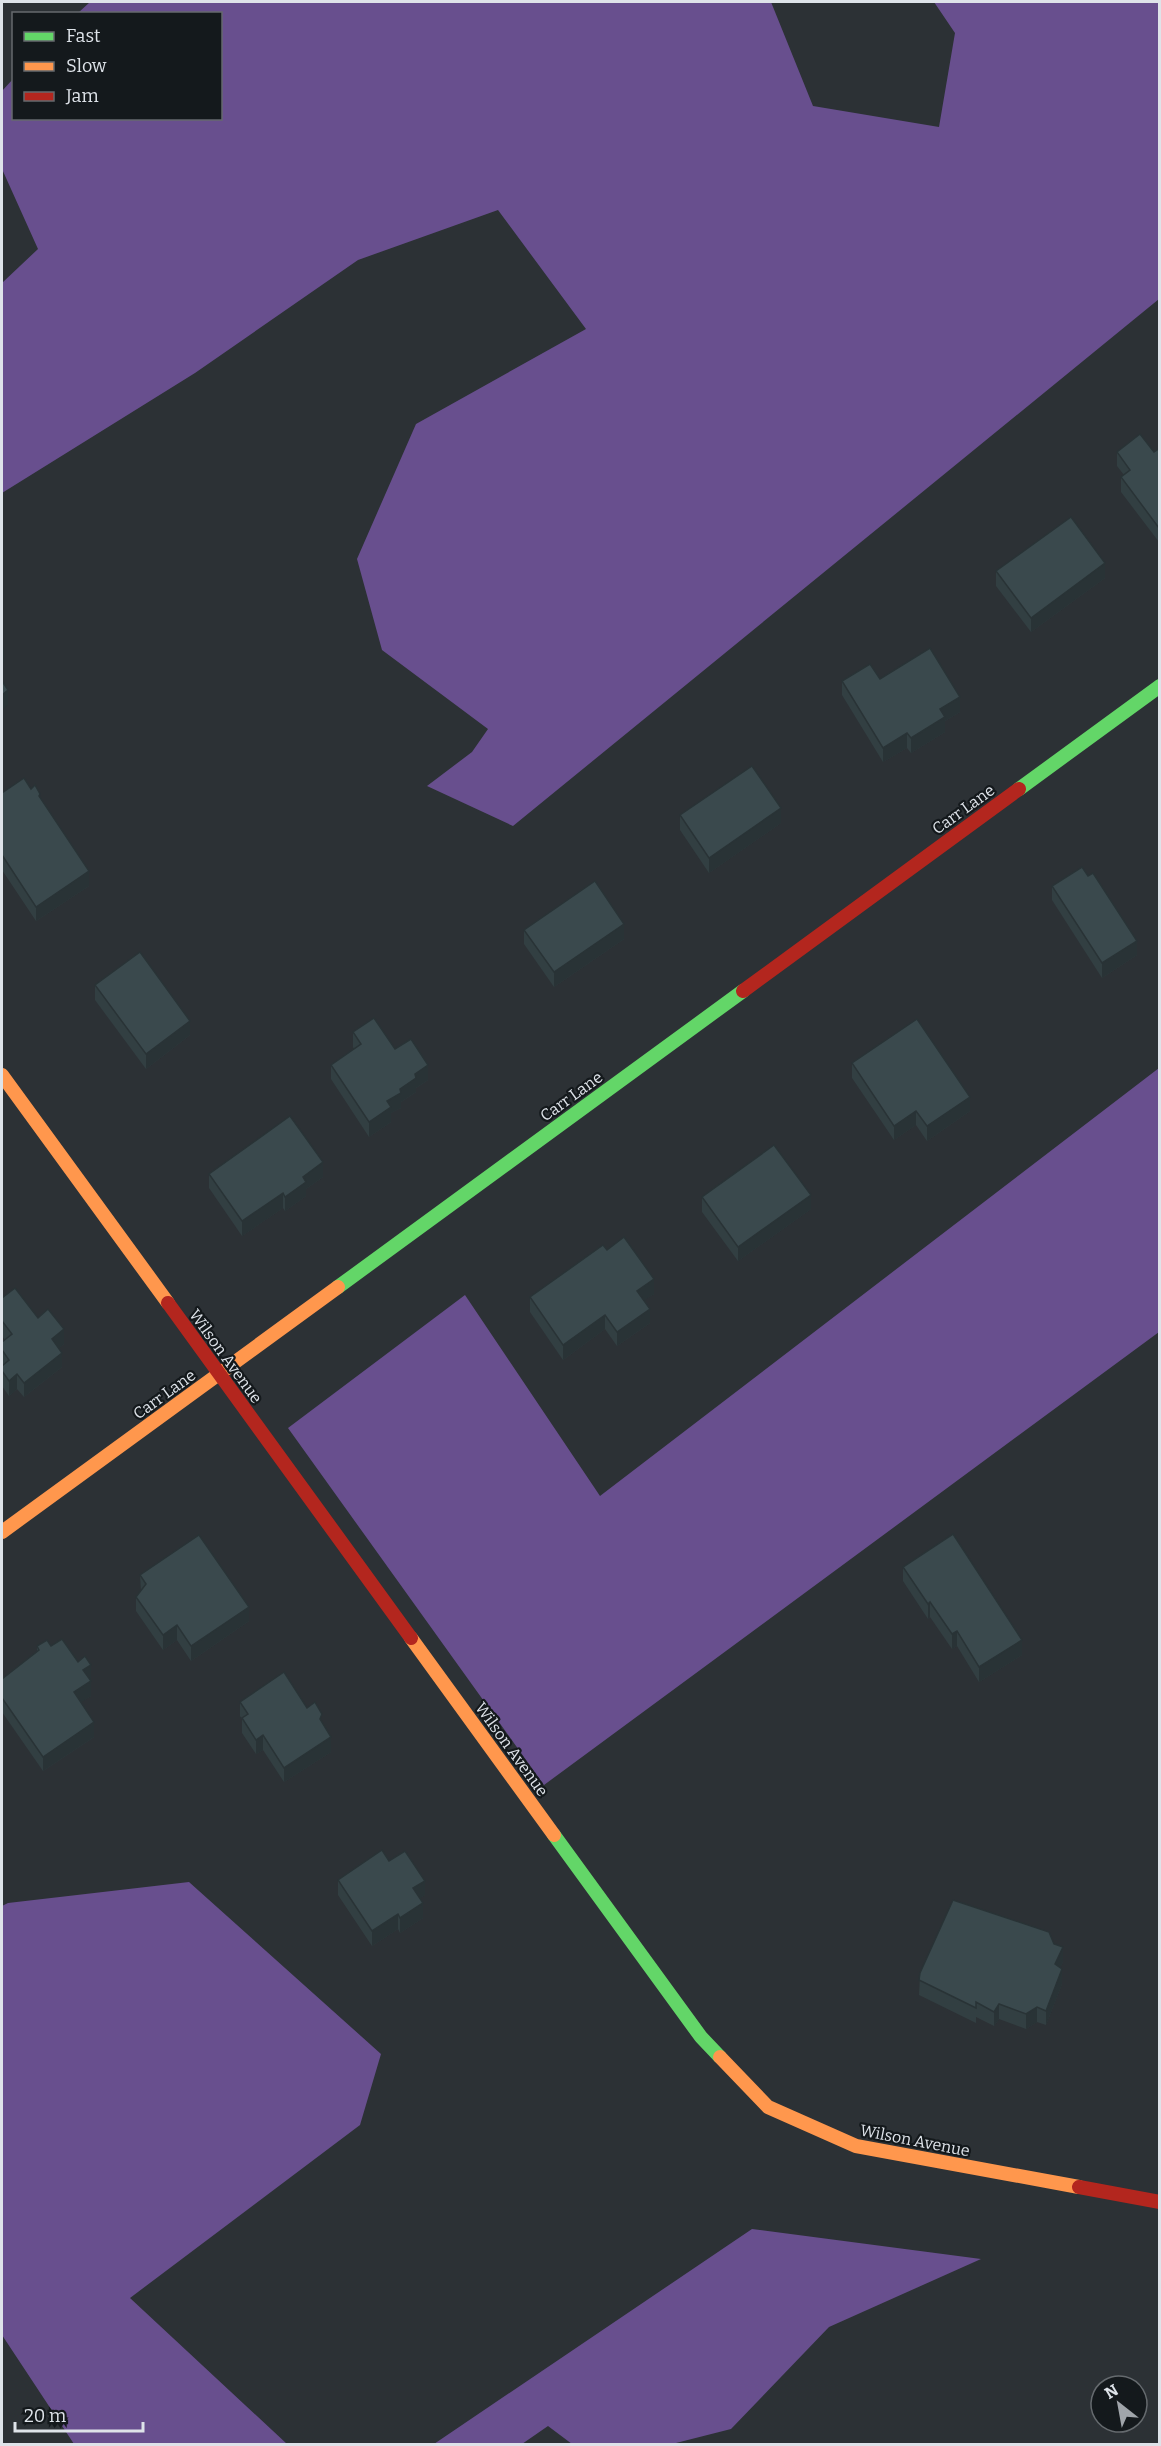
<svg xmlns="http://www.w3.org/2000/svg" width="1161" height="2446" font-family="Bitter,serif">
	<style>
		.forest { fill: #684f8e }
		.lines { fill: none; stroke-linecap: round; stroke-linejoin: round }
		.fast { stroke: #63d668; stroke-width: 14 }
		.slow { stroke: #ff974d; stroke-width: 14 }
		.jam { stroke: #b3261e; stroke-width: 14 }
		.wall { fill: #323f42 }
		.shaded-wall { fill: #293336 }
		.building { fill: #3a494d; stroke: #293336; stroke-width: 1.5 }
		.labels { text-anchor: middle; stroke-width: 4.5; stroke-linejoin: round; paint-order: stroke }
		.street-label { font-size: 16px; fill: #dee3e9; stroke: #14191c }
	</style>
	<rect width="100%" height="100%" fill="#2c3135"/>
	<g class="forest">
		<polygon points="90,2 771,2 813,106 939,127 955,33 934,2 1159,2 1159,299 513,826 427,786 472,752 488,729 382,650 357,559 416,424 586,329 498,210 358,260 195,373 2,493 2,283 38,249 2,169 2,91 13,79 14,118 220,118 220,14 78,13"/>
		<polygon points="1159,1068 1159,1332 544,1785 288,1428 465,1295 600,1496"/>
		<polygon points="189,1882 381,2054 360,2125 130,2298 287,2444 74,2444 2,2335 2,1906 8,1903"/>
		<polygon points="752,2229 981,2259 829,2327 731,2429 672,2444 572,2444 548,2426 522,2444 434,2444"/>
	</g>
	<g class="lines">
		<g class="fast">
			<polyline points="1019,789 1160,686"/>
			<polyline points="338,1287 743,991"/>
			<polyline points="554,1835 701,2037 720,2057"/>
		</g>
		<g class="slow">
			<polyline points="2,1075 168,1303"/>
			<polyline points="2,1532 338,1287"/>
			<polyline points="411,1638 554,1835"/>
			<polyline points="720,2057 768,2107 856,2146 1079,2187"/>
		</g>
		<g class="jam">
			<polyline points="743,991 1019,789"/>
			<polyline points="168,1303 411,1638"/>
			<polyline points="1079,2187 1160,2202"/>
		</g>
	</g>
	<g class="wall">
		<polygon points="1160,448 1159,542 1121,492 1121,477 1124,475 1117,466 1117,452 1154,452"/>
		<polygon points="996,571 1105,578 1031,632 996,586"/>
		<polygon points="880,679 960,712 945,721 945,732 911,753 907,748 883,762 842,695 842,681"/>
		<polygon points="31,789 40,799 89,886 36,921 2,870 2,793"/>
		<polygon points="680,815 781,823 709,873 680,830"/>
		<polygon points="1052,886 1137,955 1102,978 1052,900"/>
		<polygon points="524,930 624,939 554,987 524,944"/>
		<polygon points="95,985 190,1035 146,1069 95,1000"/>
		<polygon points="353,1032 395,1049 428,1080 416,1088 416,1092 401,1102 401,1108 391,1113 391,1122 369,1137 331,1079 331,1065 354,1049 353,1047"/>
		<polygon points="852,1063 970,1111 927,1141 916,1125 894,1140 852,1078"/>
		<polygon points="209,1174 323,1177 306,1189 306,1196 285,1211 283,1208 242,1236 209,1188"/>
		<polygon points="702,1197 811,1209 738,1261 702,1212"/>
		<polygon points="607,1250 654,1294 644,1300 650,1323 617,1346 605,1329 563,1360 530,1312 530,1297"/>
		<polygon points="2,1298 38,1318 64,1344 59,1348 62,1367 24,1397 17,1389 9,1396 2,1386 2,1342 5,1340 2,1336"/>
		<polygon points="903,1567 1022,1655 979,1682 957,1646 952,1649 930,1617 928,1619 903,1581"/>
		<polygon points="140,1575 249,1621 191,1661 177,1640 163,1650 136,1611 136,1597 141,1591"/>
		<polygon points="37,1646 51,1646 78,1662 91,1680 90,1680 91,1696 81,1702 94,1737 43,1771 2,1712 2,1679 37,1652"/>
		<polygon points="240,1702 307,1708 322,1722 331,1752 284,1782 263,1750 256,1754 242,1733 242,1719 240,1716"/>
		<polygon points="389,1861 425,1895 420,1898 423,1918 400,1933 398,1929 372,1946 338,1895 338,1880"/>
		<polygon points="1063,1962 1060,1968 1062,1984 1046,2025 1037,2022 1026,2029 999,2019 994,2026 976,2017 976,2023 919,1995 920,1973"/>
	</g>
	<g class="shaded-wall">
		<polygon points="1105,563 1105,578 1031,632 1031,618"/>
		<polygon points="4,647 4,662 2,664 2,649"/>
		<polygon points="8,690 8,705 2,710 2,695"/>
		<polygon points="960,697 960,712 945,721 945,732 911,753 911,738 940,709"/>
		<polygon points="907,733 907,748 883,762 883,748"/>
		<polygon points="781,808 781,823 709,873 709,858"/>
		<polygon points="89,871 89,886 36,921 36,907"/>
		<polygon points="624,924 624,939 554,987 554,972"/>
		<polygon points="1137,941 1137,955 1102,978 1102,963"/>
		<polygon points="190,1021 190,1035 146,1069 146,1054"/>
		<polygon points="428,1065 428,1080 416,1088 416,1092 401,1102 401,1108 391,1113 391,1122 369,1137 369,1122 387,1101 415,1074"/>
		<polygon points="970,1097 970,1111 927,1141 927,1126"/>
		<polygon points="916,1111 916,1125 894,1140 894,1126"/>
		<polygon points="323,1162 323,1177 306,1189 306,1196 285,1211 285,1197 303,1177"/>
		<polygon points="283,1193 283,1208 242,1236 242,1221"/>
		<polygon points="811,1195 811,1209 738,1261 738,1247"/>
		<polygon points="654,1279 654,1294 637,1305 637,1291"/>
		<polygon points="650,1309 650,1323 617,1346 617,1332"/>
		<polygon points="605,1315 605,1329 563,1360 563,1345"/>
		<polygon points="64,1329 64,1344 52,1354 52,1339"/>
		<polygon points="62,1353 62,1367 24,1397 24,1383"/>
		<polygon points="17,1374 17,1389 9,1396 9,1381"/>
		<polygon points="930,1602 930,1617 928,1619 928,1604"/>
		<polygon points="249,1607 249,1621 191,1661 191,1646"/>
		<polygon points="177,1625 177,1640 163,1650 163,1635"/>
		<polygon points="957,1631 957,1646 952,1649 952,1634"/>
		<polygon points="1022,1640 1022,1655 979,1682 979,1667"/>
		<polygon points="91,1665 91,1680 83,1685 83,1670"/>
		<polygon points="91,1681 91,1696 74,1707 74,1692"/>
		<polygon points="94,1722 94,1737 43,1771 43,1757"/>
		<polygon points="263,1735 263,1750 256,1754 256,1740"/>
		<polygon points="331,1737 331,1752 284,1782 284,1768"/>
		<polygon points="425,1881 425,1895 413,1903 413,1888"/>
		<polygon points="423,1903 423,1918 400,1933 400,1918"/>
		<polygon points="398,1914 398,1929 372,1946 372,1931"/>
		<polygon points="1063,1947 1063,1962 1055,1979 1055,1964"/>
		<polygon points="1062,1969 1062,1984 1046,2025 1046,2011"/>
		<polygon points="999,2004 999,2019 994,2026 994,2012"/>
		<polygon points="1037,2007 1037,2022 1026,2029 1026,2014"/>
	</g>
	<g class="building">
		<polygon points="1140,434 1154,452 1160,448 1160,527 1159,528 1121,477 1130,470 1117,452"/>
		<polygon points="1071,517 1105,563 1031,618 996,571"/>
		<polygon points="930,648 960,697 940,709 945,717 911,738 907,733 883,748 842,681 870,664 880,679"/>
		<polygon points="2,681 8,690 2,695"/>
		<polygon points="752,766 781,808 709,858 680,815"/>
		<polygon points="24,778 31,789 35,785 40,794 39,796 89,871 36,907 2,855 2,793"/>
		<polygon points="1082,867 1088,876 1093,873 1137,941 1102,963 1052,886"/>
		<polygon points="595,881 624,924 554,972 524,930"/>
		<polygon points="140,952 190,1021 146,1054 95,985"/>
		<polygon points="374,1018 395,1049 411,1039 428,1065 415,1074 416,1078 400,1089 401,1093 387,1101 391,1107 369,1122 331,1065 361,1044 353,1032"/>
		<polygon points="917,1019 970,1097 927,1126 916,1111 894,1126 852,1063"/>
		<polygon points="290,1116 323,1162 303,1177 306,1182 285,1197 283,1193 242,1221 209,1174"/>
		<polygon points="774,1145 811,1195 738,1247 702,1197"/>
		<polygon points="624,1237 654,1279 637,1291 650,1309 617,1332 605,1315 563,1345 530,1297 603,1245 607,1250"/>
		<polygon points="15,1288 38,1318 48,1309 64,1329 52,1339 62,1353 24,1383 17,1374 9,1381 2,1371 2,1366 9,1360 2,1350 2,1342 12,1334 2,1321 2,1298"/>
		<polygon points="953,1534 1022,1640 979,1667 957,1631 952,1634 930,1602 928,1604 903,1567"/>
		<polygon points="199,1535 249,1607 191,1646 177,1625 163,1635 136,1597 146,1584 140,1575"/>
		<polygon points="62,1639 78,1662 85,1656 91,1665 83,1670 91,1681 74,1692 94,1722 43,1757 2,1698 2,1679 39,1650 37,1646 47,1640 51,1646"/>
		<polygon points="284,1672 307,1708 315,1702 322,1714 320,1719 331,1737 284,1768 263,1735 256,1740 242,1718 248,1714 240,1702"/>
		<polygon points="382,1850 389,1861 405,1851 425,1881 413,1888 423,1903 400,1918 398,1914 372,1931 338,1880"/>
		<polygon points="953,1900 1049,1932 1054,1944 1063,1947 1055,1964 1062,1969 1046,2011 1037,2007 1026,2014 999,2004 994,2012 976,2002 976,2008 919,1980 920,1973"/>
	</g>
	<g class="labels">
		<g class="street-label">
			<text transform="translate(963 809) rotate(-36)" y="6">Carr Lane</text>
			<text transform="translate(571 1096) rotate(-36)" y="6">Carr Lane</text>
			<text transform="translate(226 1356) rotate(54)" y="6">Wilson Avenue</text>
			<text transform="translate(164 1394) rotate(-36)" y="6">Carr Lane</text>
			<text transform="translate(512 1749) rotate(54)" y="6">Wilson Avenue</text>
			<text transform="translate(915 2140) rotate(11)" y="6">Wilson Avenue</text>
		</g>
	</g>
	<rect width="1161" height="2446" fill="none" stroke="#dee3e9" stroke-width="6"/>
	<rect x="12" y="12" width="210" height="108" fill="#14191c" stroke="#656a6e" stroke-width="1.5"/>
	<rect x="24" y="32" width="30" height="9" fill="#63d668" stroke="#656a6e" stroke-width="1.5"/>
	<text x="66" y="42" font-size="18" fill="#dee3e9">Fast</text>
	<rect x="24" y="62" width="30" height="9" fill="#ff974d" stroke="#656a6e" stroke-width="1.5"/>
	<text x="66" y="72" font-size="18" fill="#dee3e9">Slow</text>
	<rect x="24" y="92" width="30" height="9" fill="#b3261e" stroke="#656a6e" stroke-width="1.5"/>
	<text x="66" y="102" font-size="18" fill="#dee3e9">Jam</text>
	<g transform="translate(1119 2404) rotate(329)"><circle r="28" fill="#14191c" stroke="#656a6e" stroke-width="1.5"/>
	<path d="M0-4.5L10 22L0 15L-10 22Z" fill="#a0a5aa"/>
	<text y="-9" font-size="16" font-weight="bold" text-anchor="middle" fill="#dee3e9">N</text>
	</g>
	<path d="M15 2422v9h128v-9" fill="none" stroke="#dee3e9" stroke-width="3"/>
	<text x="24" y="2422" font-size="18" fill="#dee3e9" stroke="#14191c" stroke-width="4.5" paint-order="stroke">20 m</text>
</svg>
